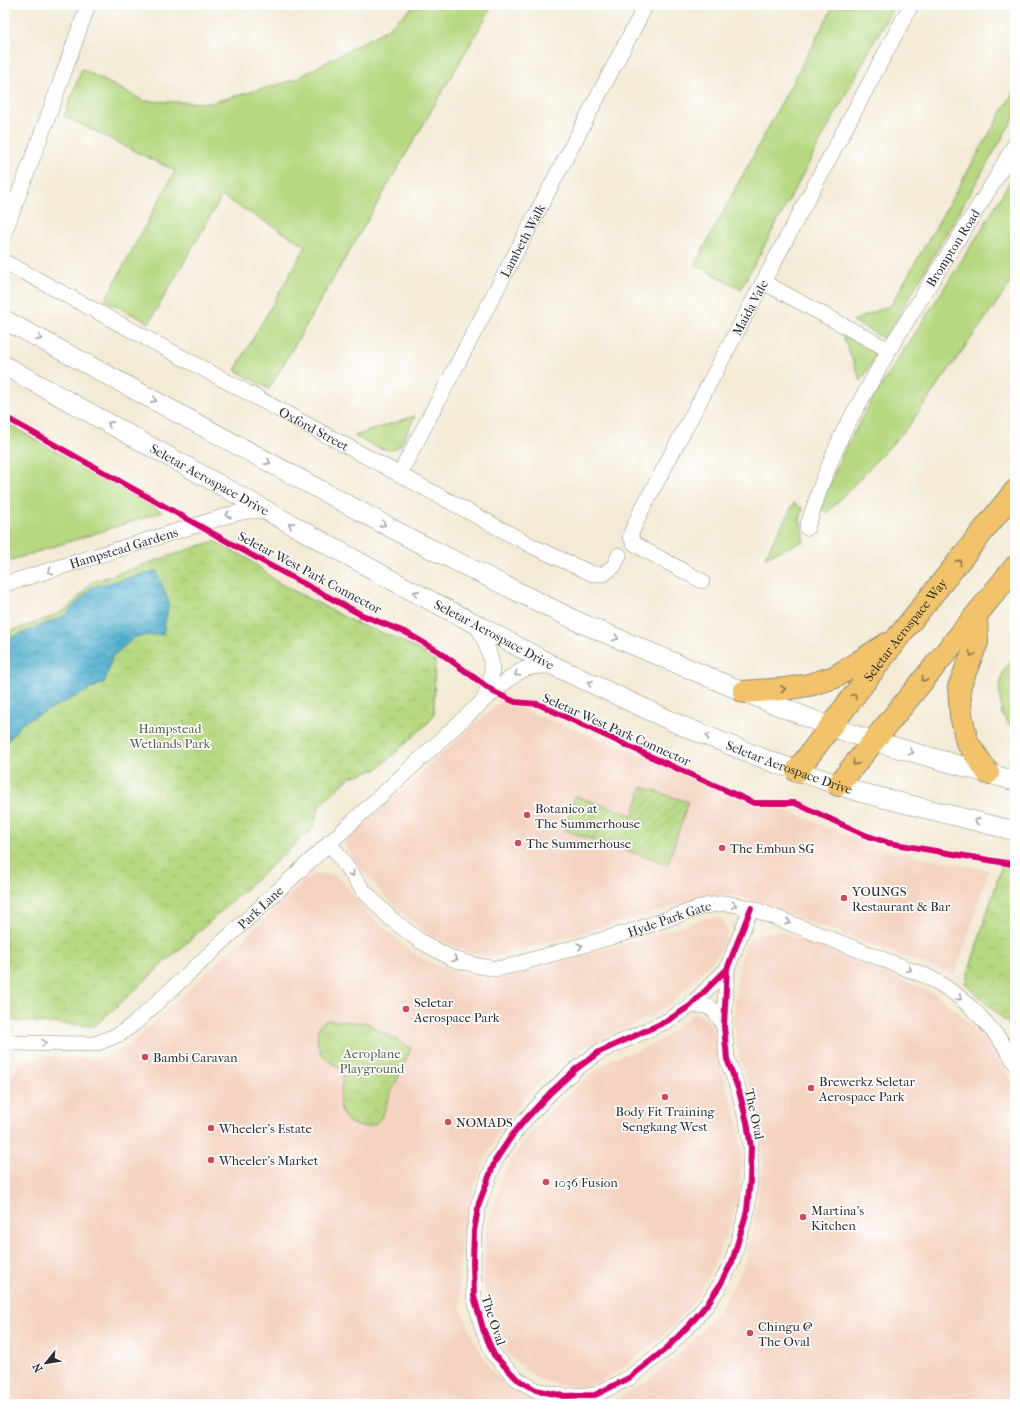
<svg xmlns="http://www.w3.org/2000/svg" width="1020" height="1409" font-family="'IM FELL French Canon',serif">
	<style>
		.built { fill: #f4d3c0 }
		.grass { fill: #b5d880; stroke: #708256 }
		.park { fill: url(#park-crowns); stroke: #708256 }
		.garden { fill: url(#garden-furrows); stroke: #708256 }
		.water { fill: url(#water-waves); stroke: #3d6d7c }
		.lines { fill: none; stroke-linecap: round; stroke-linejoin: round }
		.minor-casing { stroke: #8f8b80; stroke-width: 16 }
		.tertiary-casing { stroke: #8f8b80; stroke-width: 20 }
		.primary-casing { stroke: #8f8b80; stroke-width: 24 }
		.minor { stroke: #fff; stroke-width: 15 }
		.tertiary { stroke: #fff; stroke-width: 19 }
		.primary { stroke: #f1c36a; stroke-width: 22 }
		.cycleway-casing { stroke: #fff; stroke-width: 8 }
		.cycleway { stroke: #d6006c; stroke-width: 6 }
		.oneway { stroke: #a0a0a0 }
		.oneway2 { stroke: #8e774a }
		.poi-dot { fill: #d1495b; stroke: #fff; stroke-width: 1.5 }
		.labels { text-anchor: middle; stroke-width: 3.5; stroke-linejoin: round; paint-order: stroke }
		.street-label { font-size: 13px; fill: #2b2b2b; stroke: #fff }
		.park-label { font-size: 13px; fill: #545f44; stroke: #fff }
		.poi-label { font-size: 13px; fill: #2b2b2b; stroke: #fff; text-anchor: start }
	</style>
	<defs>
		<pattern id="park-crowns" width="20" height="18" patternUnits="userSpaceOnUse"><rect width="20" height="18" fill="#b5d880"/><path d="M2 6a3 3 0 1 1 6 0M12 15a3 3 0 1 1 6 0" fill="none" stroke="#9cba6f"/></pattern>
		<pattern id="garden-furrows" width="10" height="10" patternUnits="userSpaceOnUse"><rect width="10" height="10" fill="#b5d880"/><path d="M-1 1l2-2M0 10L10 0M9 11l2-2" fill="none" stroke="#9cba6f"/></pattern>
		<pattern id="water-waves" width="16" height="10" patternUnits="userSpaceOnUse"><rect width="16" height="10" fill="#4fafce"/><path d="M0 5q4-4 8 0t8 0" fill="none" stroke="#428fa7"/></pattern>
	</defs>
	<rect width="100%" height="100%" fill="#fff"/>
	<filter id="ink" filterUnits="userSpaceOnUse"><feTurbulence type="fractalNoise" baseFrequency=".025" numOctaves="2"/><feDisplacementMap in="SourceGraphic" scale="8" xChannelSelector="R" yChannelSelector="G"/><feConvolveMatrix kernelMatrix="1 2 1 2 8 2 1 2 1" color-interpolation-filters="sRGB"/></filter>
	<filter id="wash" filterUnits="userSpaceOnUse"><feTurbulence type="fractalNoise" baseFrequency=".012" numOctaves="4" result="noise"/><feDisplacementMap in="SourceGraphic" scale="16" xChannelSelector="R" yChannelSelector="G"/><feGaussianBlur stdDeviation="0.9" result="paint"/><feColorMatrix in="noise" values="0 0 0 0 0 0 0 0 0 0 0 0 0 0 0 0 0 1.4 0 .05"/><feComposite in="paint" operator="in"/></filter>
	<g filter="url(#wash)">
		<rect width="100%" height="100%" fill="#f3ebd5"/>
		<g class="built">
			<polygon points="501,701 816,822 856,839 892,851 989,870 955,975 734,894 716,895 527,948 495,956 467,952 429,935 403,914 381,892 356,862 344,842"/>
			<polygon points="317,874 334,875 345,884 369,915 416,955 438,966 480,978 506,978 647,937 707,918 718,918 724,922 728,930 725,942 719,953 706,968 671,1003 651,1016 586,1047 557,1065 523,1100 496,1137 476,1181 463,1238 458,1270 461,1307 471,1334 492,1371 502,1380 526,1397 547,1404 5,1404 5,1086 9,1079 23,1063 41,1056 99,1059 131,1044 310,876"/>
			<polygon points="764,932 782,932 936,994 963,1017 982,1037 1002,1064 1015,1086 1015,1404 608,1404 627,1393 648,1380 682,1351 699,1334 723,1304 743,1268 753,1230 761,1172 762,1131 752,1092 739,1058 733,1021 738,974 744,948 751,938"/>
			<polygon points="694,1013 703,1017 711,1025 717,1041 720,1065 739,1125 742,1159 739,1198 730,1227 712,1269 697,1298 674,1325 648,1348 621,1369 600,1382 582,1387 559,1385 536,1378 517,1363 504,1350 495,1332 483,1283 486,1234 502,1178 511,1158 544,1117 566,1095 592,1073 615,1057 638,1051 664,1038"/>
		</g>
		<g class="grass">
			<polygon points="415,5 493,5 269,389 235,370 306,246 222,196 149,323 105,300 175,171 64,116 82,69 144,101 210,103 294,80 387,29"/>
			<polygon points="834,5 894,5 741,289 695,264"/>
			<polygon points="1015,89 1015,116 885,339 853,321 891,305"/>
			<polygon points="1015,173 1015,277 908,427 827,513 820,507 841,457 870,403 982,229"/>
			<polygon points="840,329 878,352 861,381"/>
			<path d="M415 416C411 423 404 441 399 446 389 457 365 441 354 436Z"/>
			<polygon points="5,422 162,512 5,562"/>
			<polygon points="794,503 803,509 800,519 804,541 765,557"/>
			<polygon points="1015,654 1015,732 1002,715 999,691 1003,672"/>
		</g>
		<g class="park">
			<path d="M214 541 249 559 277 582 358 624 394 637 435 658 434 714 428 723 378 769 350 777 320 805 313 828 96 1025 92 1026 5 1020V633C21 627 53 618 66 609 76 601 84 591 92 582Z"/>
			<polygon points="1004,859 1015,862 1015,1030 965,983"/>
			<path d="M327 1020 366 1023 411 1048C404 1065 396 1082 388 1099 386 1104 385 1111 382 1116 371 1135 344 1127 340 1107 338 1097 343 1080 344 1070 338 1066 330 1063 325 1058 316 1047 312 1027 327 1020Z"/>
		</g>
		<polygon class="garden" points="642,787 688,802 668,864 564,830 575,796 633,815"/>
		<polygon class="water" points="156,571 169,602 163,634 135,637 112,657 105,682 22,723 5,745 5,640 64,616 92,587"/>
	</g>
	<g filter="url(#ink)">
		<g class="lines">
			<g class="minor-casing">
				<g id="minor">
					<polyline points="5,231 49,114 88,5"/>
					<path id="s1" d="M5 262 536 548 593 574H604L614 566 619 555"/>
					<polyline points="763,282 889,350"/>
					<path id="s2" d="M399 475 646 5"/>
					<path id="s3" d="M807 528 823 480 843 432 893 343 995 180 1015 144"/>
					<path id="s4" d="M702 581 645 550 634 543 630 536 639 515 911 5"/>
					<path id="s5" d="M5 584 236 513 250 511H266"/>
					<path d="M476 624C484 637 492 656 492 672 491 681 487 691 484 700"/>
					<path id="s6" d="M329 842 363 890 390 918 420 941 453 959 479 966 497 969 514 965 629 932 705 906 726 903 751 908 926 976C934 980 941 984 948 989 972 1004 1002 1039 1015 1063"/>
					<polyline points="727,969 690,1006 667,1021 599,1052 576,1069 550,1093 524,1121 511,1137 495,1161 479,1203 474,1231 473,1263 474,1296 483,1329 494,1355 517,1379 536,1390 564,1396 595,1395 629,1378 667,1348 692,1322 708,1303 720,1285 732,1262 747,1211 750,1180 751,1147 747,1122 739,1091 727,1059 724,1026 727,969 751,908"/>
					<path d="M690 1006C711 1003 714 1009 724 1026"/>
					<path id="s7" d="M5 1043 95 1044 120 1034 135 1023 484 700C496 691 512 674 525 669 534 665 544 666 554 666"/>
				</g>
			</g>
			<g class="tertiary-casing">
				<g id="tertiary">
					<polyline points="5,320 417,542 581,623 744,692 831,727 873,741 1015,781"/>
					<path id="s8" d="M5 366 410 590 476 624 554 666 680 725 767 760 838 785 863 793 1015 831"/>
				</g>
			</g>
			<g class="primary-casing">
				<g id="primary">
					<polyline points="976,616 977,642 959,687 961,715 967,742 988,773"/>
					<polyline points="744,692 784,689 809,685 835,677 887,644"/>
					<path id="s9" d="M797 771 899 636 1015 491"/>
					<polyline points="838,785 1015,567"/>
				</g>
			</g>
			<use href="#minor" class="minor"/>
			<use href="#tertiary" class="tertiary"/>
			<use href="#primary" class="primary"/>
			<g class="cycleway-casing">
				<g id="cycleway">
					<polyline points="5,417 271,566 362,615 407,633 438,651 494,692 515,702 538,704 643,753 754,803 795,803 865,835 889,843 1012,864 1015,866"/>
					<polyline points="727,969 690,1006 667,1021 599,1052 576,1069 550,1093 524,1121 511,1137 495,1161 479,1203 474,1231 473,1263 474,1296 483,1329 494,1355 517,1379 536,1390 564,1396 595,1395 629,1378 667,1348 692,1322 708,1303 720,1285 732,1262 747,1211 750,1180 751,1147 747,1122 739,1091 727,1059 724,1026 727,969 751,908"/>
				</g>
			</g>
			<use href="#cycleway" class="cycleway"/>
		</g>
		<defs><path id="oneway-chevron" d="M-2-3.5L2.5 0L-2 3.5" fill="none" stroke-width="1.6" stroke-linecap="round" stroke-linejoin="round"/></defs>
		<g class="oneway">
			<use href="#oneway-chevron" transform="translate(39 338) rotate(28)"/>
			<use href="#oneway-chevron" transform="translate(154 400) rotate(28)"/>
			<use href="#oneway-chevron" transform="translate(110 424) rotate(-151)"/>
			<use href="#oneway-chevron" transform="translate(268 462) rotate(28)"/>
			<use href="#oneway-chevron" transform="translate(228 515) rotate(162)"/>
			<use href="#oneway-chevron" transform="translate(383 524) rotate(28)"/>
			<use href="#oneway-chevron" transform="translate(291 525) rotate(-151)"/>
			<use href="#oneway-chevron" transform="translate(50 571) rotate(163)"/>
			<use href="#oneway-chevron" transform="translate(416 593) rotate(-153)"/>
			<use href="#oneway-chevron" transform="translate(616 638) rotate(23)"/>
			<use href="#oneway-chevron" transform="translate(517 674) rotate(146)"/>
			<use href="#oneway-chevron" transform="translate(590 683) rotate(-155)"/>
			<use href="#oneway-chevron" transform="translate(708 736) rotate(-158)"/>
			<use href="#oneway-chevron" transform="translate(911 752) rotate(15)"/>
			<use href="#oneway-chevron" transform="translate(977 821) rotate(-166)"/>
			<use href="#oneway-chevron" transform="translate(352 874) rotate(55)"/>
			<use href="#oneway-chevron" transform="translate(734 905) rotate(10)"/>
			<use href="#oneway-chevron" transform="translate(788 922) rotate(21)"/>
			<use href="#oneway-chevron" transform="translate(580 946) rotate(-17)"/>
			<use href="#oneway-chevron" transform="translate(455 959) rotate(20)"/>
			<use href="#oneway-chevron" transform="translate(909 969) rotate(22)"/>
			<use href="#oneway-chevron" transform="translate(959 998) rotate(41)"/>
			<use href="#oneway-chevron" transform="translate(44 1043) rotate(1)"/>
		</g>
		<g class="oneway2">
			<use href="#oneway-chevron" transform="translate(959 562) rotate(-51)"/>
			<use href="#oneway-chevron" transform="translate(972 654) rotate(111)"/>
			<use href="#oneway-chevron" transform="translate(924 679) rotate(130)"/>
			<use href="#oneway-chevron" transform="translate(783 689) rotate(-6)"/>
			<use href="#oneway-chevron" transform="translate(854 696) rotate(-53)"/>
			<use href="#oneway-chevron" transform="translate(855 763) rotate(129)"/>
		</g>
	</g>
	<g class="poi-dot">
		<circle cx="527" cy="815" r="4"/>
		<circle cx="518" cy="843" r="4"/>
		<circle cx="722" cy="848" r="4"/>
		<circle cx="844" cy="898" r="4"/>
		<circle cx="406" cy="1009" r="4"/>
		<circle cx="145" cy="1057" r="4"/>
		<circle cx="811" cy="1088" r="4"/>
		<circle cx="665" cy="1097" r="4"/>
		<circle cx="448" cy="1122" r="4"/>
		<circle cx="211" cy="1128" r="4"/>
		<circle cx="211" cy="1160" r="4"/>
		<circle cx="546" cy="1182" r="4"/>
		<circle cx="803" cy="1217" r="4"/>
		<circle cx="750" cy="1333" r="4"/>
	</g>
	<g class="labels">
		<g class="street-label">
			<text dy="5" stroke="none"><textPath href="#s2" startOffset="265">Lambeth Walk</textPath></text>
			<text dy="5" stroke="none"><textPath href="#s3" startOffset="317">Brompton Road</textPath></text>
			<text dy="5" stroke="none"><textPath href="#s4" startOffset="344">Maida Vale</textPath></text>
			<text dy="5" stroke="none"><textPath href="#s1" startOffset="351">Oxford Street</textPath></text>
			<text dy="5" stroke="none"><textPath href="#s8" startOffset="234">Seletar Aerospace Drive</textPath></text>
			<text dy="5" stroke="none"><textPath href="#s5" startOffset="124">Hampstead Gardens</textPath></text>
			<text transform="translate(310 572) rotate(28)" y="5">Seletar West Park Connector</text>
			<text dy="5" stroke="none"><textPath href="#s9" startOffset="178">Seletar Aerospace Way</textPath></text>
			<text dy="5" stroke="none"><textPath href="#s8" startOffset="558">Seletar Aerospace Drive</textPath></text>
			<text transform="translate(617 729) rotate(24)" y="5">Seletar West Park Connector</text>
			<text dy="5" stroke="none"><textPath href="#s8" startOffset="882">Seletar Aerospace Drive</textPath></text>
			<text dy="5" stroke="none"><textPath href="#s7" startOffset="306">Park Lane</textPath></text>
			<text dy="5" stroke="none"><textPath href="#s6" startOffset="398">Hyde Park Gate</textPath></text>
			<text transform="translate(755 1114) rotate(78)" y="5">The Oval</text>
			<text transform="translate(494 1320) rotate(72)" y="5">The Oval</text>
		</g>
		<g class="park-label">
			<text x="170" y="733">Hampstead<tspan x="170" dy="15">Wetlands Park</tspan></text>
			<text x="372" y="1058">Aeroplane<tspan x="372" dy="15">Playground</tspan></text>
		</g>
		<g class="poi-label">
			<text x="535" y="813">Botanico at<tspan x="535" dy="15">The Summerhouse</tspan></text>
			<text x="526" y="848">The Summerhouse</text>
			<text x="730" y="853">The Embun SG</text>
			<text x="852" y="896">YOUNGS<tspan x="852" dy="15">Restaurant &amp; Bar</tspan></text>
			<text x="414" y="1007">Seletar<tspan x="414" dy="15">Aerospace Park</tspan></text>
			<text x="153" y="1062">Bambi Caravan</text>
			<text x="819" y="1086">Brewerkz Seletar<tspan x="819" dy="15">Aerospace Park</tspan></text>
			<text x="665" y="1116" text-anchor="middle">Body Fit Training<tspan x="665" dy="15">Sengkang West</tspan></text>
			<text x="456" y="1127">NOMADS</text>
			<text x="219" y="1133">Wheeler’s Estate</text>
			<text x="219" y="1165">Wheeler's Market</text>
			<text x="554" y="1187">1036 Fusion</text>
			<text x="811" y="1215">Martina's<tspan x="811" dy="15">Kitchen</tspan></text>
			<text x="758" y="1331">Chingu @<tspan x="758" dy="15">The Oval</tspan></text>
		</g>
	</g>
	<rect width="1020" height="1409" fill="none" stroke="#fff" stroke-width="20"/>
	<g transform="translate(46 1363) rotate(240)" stroke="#ffffff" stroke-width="3" paint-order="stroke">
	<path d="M0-3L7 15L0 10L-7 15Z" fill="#2b2b2b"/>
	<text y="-6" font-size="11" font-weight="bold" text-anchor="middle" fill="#2b2b2b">N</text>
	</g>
</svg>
